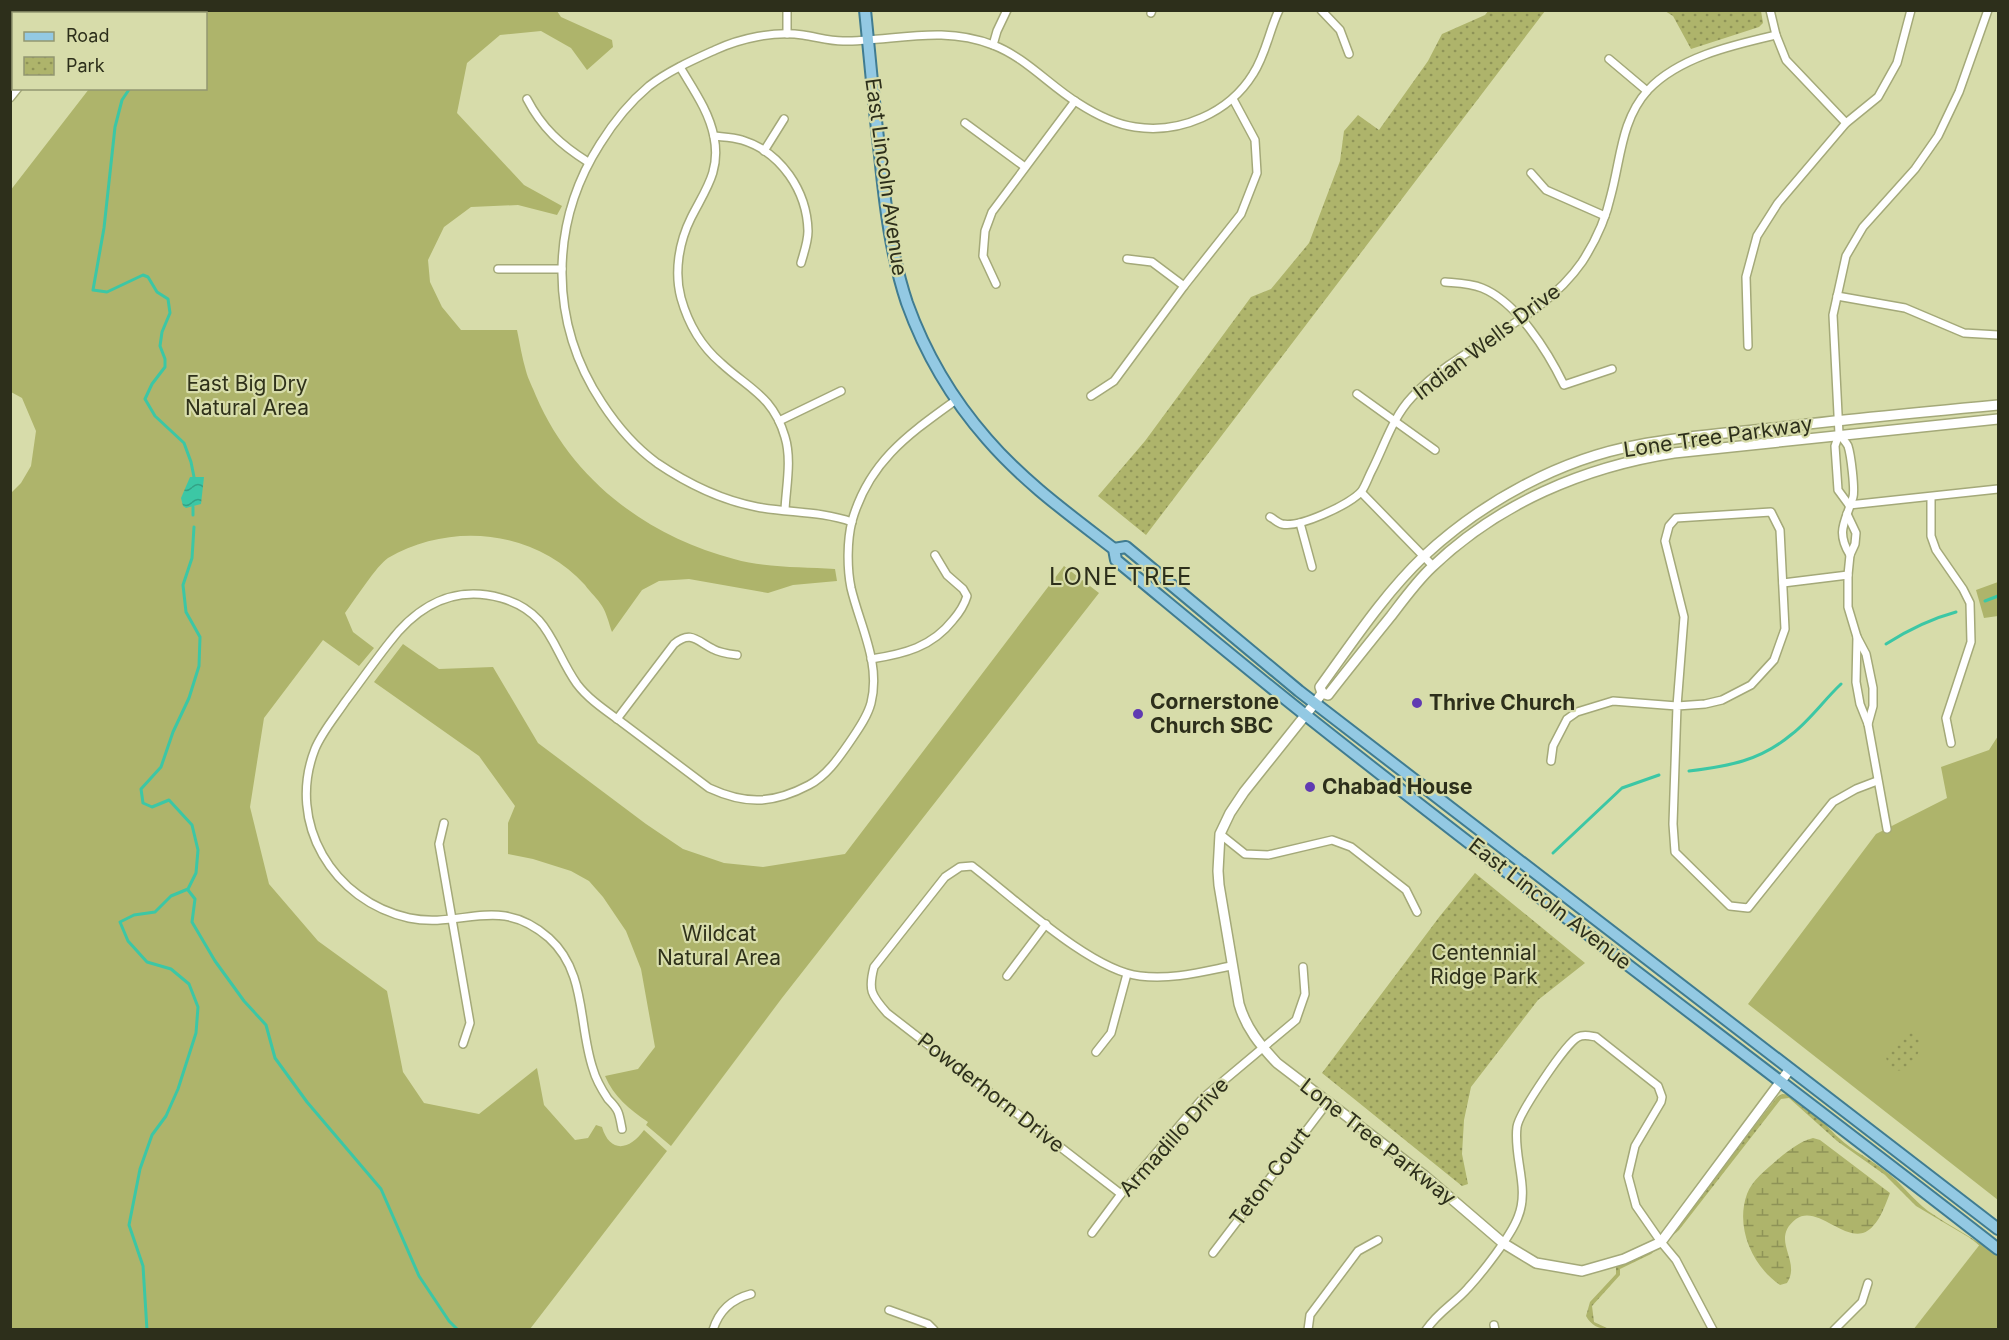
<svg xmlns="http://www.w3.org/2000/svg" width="2009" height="1340" font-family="Inter,sans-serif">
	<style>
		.grass { fill: #aeb46b }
		.wetland { fill: url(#wetland-marsh) }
		.park { fill: url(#park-dots) }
		.water { fill: url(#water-waves) }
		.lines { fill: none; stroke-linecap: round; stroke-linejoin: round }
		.stream { stroke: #3cc7a5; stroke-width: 3 }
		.minor-casing { stroke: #a4a979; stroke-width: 10 }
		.tertiary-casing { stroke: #a4a979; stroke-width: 12 }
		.primary-casing { stroke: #407c91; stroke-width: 14 }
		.minor { stroke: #fff; stroke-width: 7 }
		.tertiary { stroke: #fff; stroke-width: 9 }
		.primary { stroke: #93c9e3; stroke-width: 10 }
		.poi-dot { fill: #603ab2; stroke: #d7dcaa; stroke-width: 2 }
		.labels { text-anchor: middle; stroke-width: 4.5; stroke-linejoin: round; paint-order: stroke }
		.street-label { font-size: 21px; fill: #2d2f1b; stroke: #d7dcaa }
		.park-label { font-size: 21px; fill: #2f311a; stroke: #d7dcaa }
		.poi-label { font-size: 21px; font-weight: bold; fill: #2d2f1b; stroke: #d7dcaa; text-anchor: start }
		.quarter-label { font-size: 24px; letter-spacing: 1.5px; fill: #2d2f1b; stroke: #d7dcaa }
	</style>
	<defs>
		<pattern id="wetland-marsh" width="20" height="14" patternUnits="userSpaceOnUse" patternTransform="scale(1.5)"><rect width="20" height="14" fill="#aeb46b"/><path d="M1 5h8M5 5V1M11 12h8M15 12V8" fill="none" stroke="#8e9357"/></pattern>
		<pattern id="park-dots" width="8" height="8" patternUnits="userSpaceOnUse" patternTransform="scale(1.5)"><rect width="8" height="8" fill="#aeb46b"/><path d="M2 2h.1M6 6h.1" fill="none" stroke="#8e9357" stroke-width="1.8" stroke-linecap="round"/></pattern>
		<pattern id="water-waves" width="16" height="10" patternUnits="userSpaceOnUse" patternTransform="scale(1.5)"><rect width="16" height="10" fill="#3cc7a5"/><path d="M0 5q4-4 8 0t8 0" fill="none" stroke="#33a286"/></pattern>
	</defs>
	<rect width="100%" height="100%" fill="#d7dcaa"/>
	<g class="grass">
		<path d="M53 11H557L561 17 612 40 613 47 587 70 571 48 541 31 500 35 467 63 457 113 524 185 562 206 557 215 518 205 471 207 444 227 428 260 430 282 442 307 461 330H517C520 344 522 358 526 371 528 379 533 388 536 396 572 480 647 536 734 559 766 568 802 567 835 569L837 581 793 585 768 593 689 579 659 581 642 590 612 632C609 624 607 614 602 606 598 599 590 592 585 585 536 530 451 521 388 558 377 565 354 601 345 613L353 632 374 648 359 666 323 640 264 718 250 807 269 884 318 941 387 991 403 1072 424 1103 479 1114 537 1068 544 1105 575 1140 588 1138 596 1125 602 1127C610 1154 630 1150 644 1130L667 1151 530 1329H11L10 494 21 483 31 466 36 431 22 398 11 392 10 191 89 89 206 88V14H57Z"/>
		<path d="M1064 566 1099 593 782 998 671 1146 646 1125 648 1122C629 1109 614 1097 605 1076L638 1069 655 1047 641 969 626 931 603 897 589 881 571 871 533 859 508 854V823L515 806 479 756 374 682 403 644 439 669 493 667 538 743 646 824 683 849 724 863 763 867 845 854Z"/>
		<polygon points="1998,582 1998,616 1984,618 1976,590"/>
		<polygon points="1998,736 1998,1200 1748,1004 1876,834 1947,798 1941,767 1989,750"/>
		<polygon points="1981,1243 1998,1257 1998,1329 1913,1330"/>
	</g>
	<path class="wetland" d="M1813 1138 1820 1140 1890 1193C1886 1203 1881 1218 1873 1226 1851 1252 1819 1202 1796 1219 1769 1240 1802 1260 1787 1283L1780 1285C1752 1266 1735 1227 1747 1194 1752 1180 1766 1170 1777 1160 1788 1151 1800 1141 1813 1138Z"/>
	<g class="park">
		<polygon points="1489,10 1545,11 1146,535 1098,496 1145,441 1251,297 1271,289 1309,243 1340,161 1344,131 1358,115 1379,130 1428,61 1442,34 1485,15"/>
		<polygon points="1665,11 1761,11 1763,23 1759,27 1691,49 1673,16"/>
		<polygon points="1475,873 1585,963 1538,1000 1471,1087 1464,1120 1462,1154 1468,1184 1462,1186 1322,1073 1440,916"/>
		<path d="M1908 1031H1914L1921 1037C1923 1052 1906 1082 1888 1066L1886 1057 1895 1042Z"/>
		<path d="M1782 1094C1804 1094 1823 1124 1839 1138 1853 1151 1870 1159 1884 1170 1900 1181 1912 1199 1928 1211 1951 1227 1976 1239 1998 1256V1260L1970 1238 1916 1206 1885 1175 1837 1141 1789 1098 1781 1099 1679 1230 1651 1254 1620 1269V1275L1592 1306 1594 1322 1609 1329C1598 1329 1591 1325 1586 1316L1590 1302 1616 1274V1267L1652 1251 1673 1231 1777 1097Z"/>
	</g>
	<polygon class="water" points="190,477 204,477 201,504 186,508 183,506 181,498"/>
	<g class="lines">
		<g class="stream">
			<polyline points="149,14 149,10"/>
			<polyline points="130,88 122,100 115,127 104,228 93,290 107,292 143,275 148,277 157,292 168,299 170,313 162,332 160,346 165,359 165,367 152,384 145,399 155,416 184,443 191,462 194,477"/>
			<polyline points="193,507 193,515"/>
			<polyline points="1985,601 1998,596"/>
			<path d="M1886 644C1908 630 1930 619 1956 612"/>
			<path d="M1689 771C1729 766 1760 761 1792 734 1810 720 1824 700 1841 684"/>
			<polyline points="1553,853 1622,788 1659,775"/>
			<polyline points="188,890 195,899 192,922 215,961 244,1001 266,1025 275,1058 307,1102 381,1189 419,1276 449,1321 458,1330"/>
			<polyline points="147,1330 143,1266 129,1225 140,1169 152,1135 166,1116 178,1089 196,1033 198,1007 189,984 171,969 147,962 128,941 120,922 134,915 155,912 171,896 188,889 196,873 198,850 192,825 169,800 152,807 143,803 141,789 161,767 173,732 189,698 199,666 200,637 186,612 183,585 192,558 194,527"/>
		</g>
		<g class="minor-casing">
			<g id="minor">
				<polyline points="787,10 787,34"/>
				<polyline points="1321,10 1340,30 1349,54"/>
				<polyline points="1770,10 1776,35 1786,60 1846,123"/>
				<polyline points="1151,13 1152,10"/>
				<polyline points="993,45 997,31 1007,10"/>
				<polyline points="10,51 14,53"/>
				<polyline points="1609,59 1647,91"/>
				<path d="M680 67C693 89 709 111 714 137 721 171 705 190 691 218 679 242 674 272 681 298 688 323 701 346 721 363 749 389 773 396 785 437 792 460 786 487 785 510"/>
				<polyline points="10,98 18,88"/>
				<path d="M527 99C542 128 561 145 588 162"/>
				<polyline points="965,123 1025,167"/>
				<path d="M714 136C723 137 733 137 742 140 781 152 807 191 808 231 808 242 804 252 801 263"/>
				<polyline points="764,151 784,119"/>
				<polyline points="1531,173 1546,190 1605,216"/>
				<polyline points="1127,259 1152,262 1184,286"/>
				<polyline points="498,269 562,269"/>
				<path d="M1445 282C1457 283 1470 283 1482 288 1517 302 1548 352 1564 385L1612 369"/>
				<polyline points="996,284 983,256 985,231 992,212 1075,101"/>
				<polyline points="1837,296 1905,308 1964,333 1998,335"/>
				<polyline points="1748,346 1746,277 1757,236 1778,203 1846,123 1878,97 1897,63 1911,10"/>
				<polyline points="1357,394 1435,450"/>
				<polyline points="1091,396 1114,381 1184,286 1241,214 1257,173 1255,140 1233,99"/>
				<polyline points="779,421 841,391"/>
				<path d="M1839 434C1842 438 1846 442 1848 446 1851 455 1855 489 1853 497 1846 521 1835 531 1850 555"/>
				<polyline points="1361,492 1433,566"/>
				<polyline points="1931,497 1931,536 1936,550 1963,589 1970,603 1971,642 1946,718 1951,743"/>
				<polyline points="1849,505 1838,490 1835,446 1839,434 1833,315 1846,256 1863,227 1915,169 1938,136 1959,92 1988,10"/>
				<polyline points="1849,505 1998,489"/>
				<polyline points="1847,514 1856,533 1855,544 1850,555 1848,575 1848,607 1857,637 1866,654 1873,688 1873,706 1868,724"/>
				<path d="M1270 517C1274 519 1278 523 1282 524 1300 528 1348 505 1361 492 1365 487 1368 478 1371 472 1384 447 1392 418 1412 397 1462 343 1539 324 1582 262 1595 242 1606 218 1611 195 1621 158 1621 120 1648 90 1679 57 1733 45 1776 35"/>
				<path d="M852 522C821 511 789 513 757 507 721 500 688 484 657 463 635 447 617 426 602 403 549 323 549 224 600 144 613 123 630 102 649 86 668 71 693 60 715 50 741 38 774 31 803 35 817 37 829 41 843 41 895 41 942 25 993 45 1025 57 1049 85 1078 103 1095 114 1114 124 1135 127 1180 134 1229 113 1253 74 1266 54 1269 31 1279 10"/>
				<polyline points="1300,523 1312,567"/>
				<polyline points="1783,583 1848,575"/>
				<polyline points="1857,637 1856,682 1860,704 1868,724 1887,829"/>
				<path d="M871 659C904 654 932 647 953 620 960 612 964 606 967 596L963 589 947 575 935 555"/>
				<path d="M617 719 674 644C691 630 697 641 713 649 720 653 729 654 737 655"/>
				<polyline points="1551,761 1553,746 1567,719 1577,712 1613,701 1677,706 1705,704 1722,700 1751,685 1774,660 1785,629 1780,530 1771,512 1676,518 1669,526 1665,541 1684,617 1677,706 1673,824 1675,852 1730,906 1748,908 1833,802 1856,789 1877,781"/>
				<polyline points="444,823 439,844 470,1023 463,1044"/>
				<polyline points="1220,834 1245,854 1268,855 1332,840 1351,847 1406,890 1417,912"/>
				<polyline points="1007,976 1046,924"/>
				<polyline points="1096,1052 1111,1033 1127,974"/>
				<path d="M622 1129C621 1124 620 1117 618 1112 616 1107 612 1103 608 1099 602 1090 596 1080 593 1069 578 1025 587 972 549 938 499 894 462 929 409 918 333 901 286 823 315 749 322 732 335 717 345 702 360 682 374 662 389 643 417 606 454 585 501 598 551 612 552 649 577 684 589 700 608 712 624 724 652 745 681 767 709 788 746 805 773 804 809 785 826 776 838 759 849 743 857 731 867 718 871 703 881 663 860 626 851 588 847 568 847 541 852 521 869 461 909 434 956 400"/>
				<path d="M1121 1194 887 1013C871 995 868 990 874 967L945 877 960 867 972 866C1013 897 1091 971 1140 976 1171 980 1201 972 1231 966"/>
				<polyline points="1092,1233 1121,1194 1203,1098 1296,1020 1305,994 1303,967"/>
				<polyline points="1213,1253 1328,1102"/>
				<polyline points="889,1310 928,1324 934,1330"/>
				<polyline points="1494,1325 1495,1330"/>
				<path d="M713 1330C719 1310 732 1299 751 1294"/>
				<polyline points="1308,1330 1310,1315 1358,1251 1378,1240"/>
				<path d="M1426 1330C1439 1311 1454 1304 1468 1288 1482 1273 1511 1236 1518 1217 1530 1188 1513 1157 1517 1127 1519 1113 1566 1043 1578 1037 1584 1034 1590 1036 1596 1037L1658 1086 1662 1097 1661 1102 1635 1146 1628 1176 1636 1206 1661 1242 1676 1260 1713 1330"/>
				<polyline points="1834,1330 1862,1302 1868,1283"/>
			</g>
		</g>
		<g class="tertiary-casing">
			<g id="tertiary">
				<path d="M1322 693 1328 695C1349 668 1370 642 1391 616 1404 599 1417 581 1432 567 1499 503 1584 467 1674 453L1998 419"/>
				<path d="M1790 1069 1661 1242 1624 1259 1582 1271 1536 1263 1503 1243 1425 1176 1277 1063C1260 1045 1246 1028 1239 1004L1219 885 1218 871 1220 834 1230 813 1244 792 1315 703 1322 693 1320 687C1352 643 1384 594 1424 556 1482 502 1560 459 1638 445 1683 436 1728 433 1773 428 1848 419 1923 412 1998 405"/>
			</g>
		</g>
		<g class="primary-casing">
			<g id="primary">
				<path d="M865 10C870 59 874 107 880 155 885 205 891 255 907 303 925 353 952 399 987 439 1024 482 1070 515 1114 549L1116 560C1178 611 1240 663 1303 713 1532 895 1767 1069 1998 1249"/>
				<polyline points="1114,549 1126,547 1299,691 1998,1229"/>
			</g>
		</g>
		<use href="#minor" class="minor"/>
		<use href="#tertiary" class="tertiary"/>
		<use href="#primary" class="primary"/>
	</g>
	<g class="poi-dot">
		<circle cx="1417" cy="703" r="6"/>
		<circle cx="1138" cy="714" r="6"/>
		<circle cx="1310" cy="787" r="6"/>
	</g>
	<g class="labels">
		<g class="street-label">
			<text transform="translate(886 177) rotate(82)" y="7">East Lincoln Avenue</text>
			<text transform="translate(1487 342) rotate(-37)" y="7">Indian Wells Drive</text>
			<text transform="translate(1718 437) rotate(-8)" y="7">Lone Tree Parkway</text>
			<text transform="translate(1550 904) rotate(38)" y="7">East Lincoln Avenue</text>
			<text transform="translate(991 1093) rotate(38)" y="7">Powderhorn Drive</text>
			<text transform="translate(1174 1137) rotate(-48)" y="7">Armadillo Drive</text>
			<text transform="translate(1378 1142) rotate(38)" y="7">Lone Tree Parkway</text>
			<text transform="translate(1270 1177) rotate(-53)" y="7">Teton Court</text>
		</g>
		<g class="park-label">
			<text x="247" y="391">East Big Dry<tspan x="247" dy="24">Natural Area</tspan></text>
			<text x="719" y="941">Wildcat<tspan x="719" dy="24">Natural Area</tspan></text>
			<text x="1484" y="960">Centennial<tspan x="1484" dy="24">Ridge Park</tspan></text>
		</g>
		<g class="poi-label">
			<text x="1150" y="709">Cornerstone<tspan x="1150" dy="24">Church SBC</tspan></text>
			<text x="1429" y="710">Thrive Church</text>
			<text x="1322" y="794">Chabad House</text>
		</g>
		<g class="quarter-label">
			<text x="1121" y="585">LONE TREE</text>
		</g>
	</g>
	<rect width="2009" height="1340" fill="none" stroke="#2d2f1b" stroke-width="24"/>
	<rect x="12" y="12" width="195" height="78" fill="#d7dcaa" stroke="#939771" stroke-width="1.5"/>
	<rect x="24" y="32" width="30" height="9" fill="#93c9e3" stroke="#939771" stroke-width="1.5"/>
	<text x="66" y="42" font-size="18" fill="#2d2f1b">Road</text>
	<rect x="24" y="57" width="30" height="18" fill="url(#park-dots)" stroke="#939771" stroke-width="1.5"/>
	<text x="66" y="72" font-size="18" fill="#2d2f1b">Park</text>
</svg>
